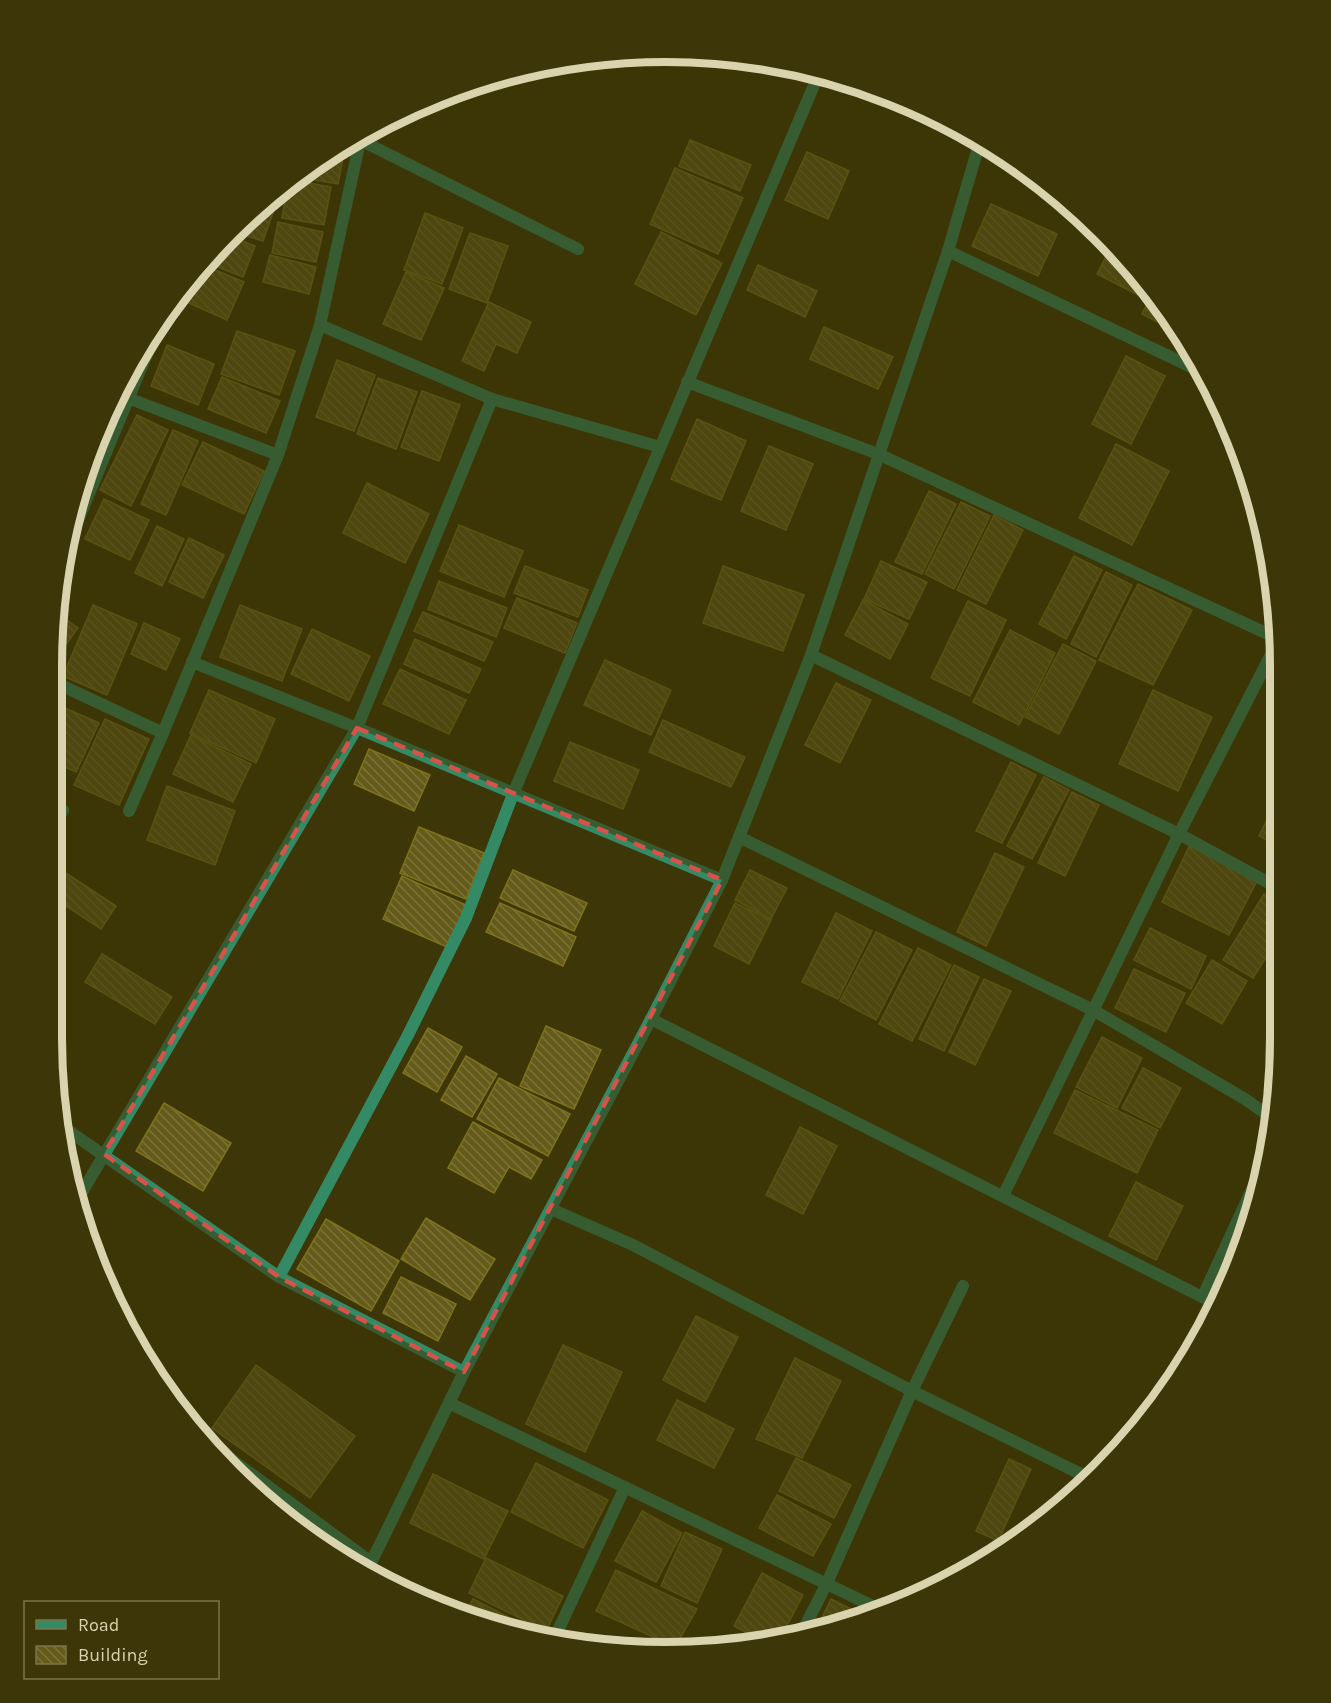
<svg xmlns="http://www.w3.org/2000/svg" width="1331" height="1703" font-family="Karla,sans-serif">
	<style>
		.building { fill: url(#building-back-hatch); stroke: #7e731b; stroke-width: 1.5 }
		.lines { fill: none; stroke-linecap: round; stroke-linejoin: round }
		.minor { stroke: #348a65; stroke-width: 12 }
		.tertiary { stroke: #348a65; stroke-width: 12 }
		.marked { fill: none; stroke: #d75349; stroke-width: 4.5; stroke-dasharray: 12 8; stroke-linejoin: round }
		.rim { fill: none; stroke: #d9d4ad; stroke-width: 8 }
	</style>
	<defs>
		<pattern id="building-back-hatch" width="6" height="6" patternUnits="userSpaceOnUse" patternTransform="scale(1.5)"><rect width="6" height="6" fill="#645b1b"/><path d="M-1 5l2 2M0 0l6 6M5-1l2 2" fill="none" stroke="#7a7239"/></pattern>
	</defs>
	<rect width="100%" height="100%" fill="#3c3608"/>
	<g class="building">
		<polygon points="690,140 751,165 740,191 679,166"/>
		<polygon points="340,147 345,148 338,184 298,177"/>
		<polygon points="807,152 849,171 828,219 785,200"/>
		<polygon points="675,168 743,198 718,254 650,224"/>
		<polygon points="294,180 331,187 324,225 282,218 288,183"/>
		<polygon points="274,194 279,196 263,241 234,232 260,204"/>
		<polygon points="991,204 1057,234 1038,276 972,246"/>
		<polygon points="425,213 463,228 442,284 404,270"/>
		<polygon points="278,222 323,232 316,262 272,253"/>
		<polygon points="661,232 722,263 696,315 635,284"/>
		<polygon points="470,233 508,246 487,303 449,289"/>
		<polygon points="230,236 255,246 243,277 205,262"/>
		<polygon points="1112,245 1127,260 1145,285 1140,296 1097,274"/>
		<polygon points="270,255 316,267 309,294 263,282"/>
		<polygon points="203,265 244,282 227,320 175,297"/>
		<polygon points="758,265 817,291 805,317 747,290"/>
		<polygon points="406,272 444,288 421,340 383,324"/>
		<polygon points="1152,294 1179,333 1142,314"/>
		<polygon points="489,302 531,322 517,353 496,344 484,371 462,361"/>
		<polygon points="824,327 893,357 878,389 810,359"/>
		<polygon points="237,331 295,351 279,395 221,374"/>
		<polygon points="167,345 214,364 198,405 151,386"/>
		<polygon points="1126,356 1165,376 1131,444 1092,424"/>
		<polygon points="337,360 375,375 354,431 316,417"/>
		<polygon points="222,377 280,401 266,433 208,409"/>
		<polygon points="378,378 417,392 396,449 357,434"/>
		<polygon points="422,391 460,405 439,461 401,447"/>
		<polygon points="137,415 168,430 131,506 100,490"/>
		<polygon points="697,419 746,441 721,500 671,479"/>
		<polygon points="173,430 198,441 166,515 141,504"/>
		<polygon points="203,442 264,471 244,514 182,485"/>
		<polygon points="1116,444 1169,471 1132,545 1079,518"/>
		<polygon points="769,446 813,464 786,530 741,511"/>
		<polygon points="367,483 429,514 405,563 343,533"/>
		<polygon points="929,491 956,504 922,574 895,562"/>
		<polygon points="104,499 149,520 130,560 85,539"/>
		<polygon points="961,502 990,516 954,589 925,574"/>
		<polygon points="994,515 1023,530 986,604 957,590"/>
		<polygon points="459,525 523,551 504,597 440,571"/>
		<polygon points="157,526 184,539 162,586 135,573"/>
		<polygon points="189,538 224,555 203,598 169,582"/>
		<polygon points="1074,556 1102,570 1066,639 1039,624"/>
		<polygon points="881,561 927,582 909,619 864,599"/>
		<polygon points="525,566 588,590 578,617 514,593"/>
		<polygon points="723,566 804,595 783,651 703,623"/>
		<polygon points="1106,572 1132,585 1096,657 1071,644"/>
		<polygon points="439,581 507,608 496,637 428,609"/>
		<polygon points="1138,584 1192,610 1153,685 1099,660"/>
		<polygon points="517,598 577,623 565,653 504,628"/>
		<polygon points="863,600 908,624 890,659 845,635"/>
		<polygon points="968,601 1006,620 970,696 931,678"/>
		<polygon points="93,605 137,624 107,695 63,676"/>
		<polygon points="240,605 302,629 282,681 220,657"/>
		<polygon points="55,612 78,628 52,664 52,626"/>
		<polygon points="423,612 493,642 484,661 414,631"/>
		<polygon points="144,623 180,639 166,670 131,654"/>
		<polygon points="312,629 370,656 349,701 291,674"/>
		<polygon points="1010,630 1055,653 1019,725 973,702"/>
		<polygon points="415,639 481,669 469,693 404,664"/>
		<polygon points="1063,644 1096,661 1059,734 1025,717"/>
		<polygon points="605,660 671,690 651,735 584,705"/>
		<polygon points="400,669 466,700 449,734 383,704"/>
		<polygon points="836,683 871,700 840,763 805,745"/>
		<polygon points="209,690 275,719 256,763 190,733"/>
		<polygon points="1153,690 1212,717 1178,791 1119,764"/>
		<polygon points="52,701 62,707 52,726"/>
		<polygon points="65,708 99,723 76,772 52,761 52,737"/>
		<polygon points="105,719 149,739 119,805 74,785"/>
		<polygon points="663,720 745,757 731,787 649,752"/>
		<polygon points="191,735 251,764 233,802 173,774"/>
		<polygon points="570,742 639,770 623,809 554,781"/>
		<polygon points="369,749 430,775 414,811 354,784"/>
		<polygon points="1011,762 1036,775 1002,843 976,831"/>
		<polygon points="52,767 61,772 52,788"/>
		<polygon points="1044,777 1069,790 1032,859 1007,846"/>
		<polygon points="167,786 235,811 215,865 147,840"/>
		<polygon points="1072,792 1099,805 1065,876 1038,863"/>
		<polygon points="1279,795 1279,846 1259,836"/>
		<polygon points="419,827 484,853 466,899 400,873"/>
		<polygon points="1190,845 1258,879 1229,935 1162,902"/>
		<polygon points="995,853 1024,867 986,946 957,932"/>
		<polygon points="52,864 116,906 101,929 51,896"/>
		<polygon points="513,870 587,903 574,931 500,898"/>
		<polygon points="750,870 787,888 771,919 735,900"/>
		<polygon points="402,876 466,905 447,947 383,919"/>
		<polygon points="1264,894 1280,904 1280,935 1253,978 1223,960"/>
		<polygon points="500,903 576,937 563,966 486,932"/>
		<polygon points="735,903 771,920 749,964 714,946"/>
		<polygon points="836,913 872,931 838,999 802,982"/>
		<polygon points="1150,928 1206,956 1191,989 1134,960"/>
		<polygon points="876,932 912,950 876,1020 840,1001"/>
		<polygon points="918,948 951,965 912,1041 879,1024"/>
		<polygon points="102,954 172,997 155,1024 85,982"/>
		<polygon points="1212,960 1247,981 1222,1024 1186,1003"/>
		<polygon points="954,965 979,977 944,1051 919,1039"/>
		<polygon points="1134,969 1185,993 1166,1032 1115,1008"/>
		<polygon points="984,979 1011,991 975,1065 949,1052"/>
		<polygon points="51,1017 63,1024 52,1044 51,1037"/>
		<polygon points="546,1026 601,1050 574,1109 520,1086"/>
		<polygon points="428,1028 462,1047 437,1092 403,1073"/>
		<polygon points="1102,1037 1142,1058 1117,1108 1076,1087"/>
		<polygon points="466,1056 497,1074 472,1117 441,1100"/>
		<polygon points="1143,1068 1181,1088 1160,1128 1122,1108"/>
		<polygon points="499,1078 570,1114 548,1156 477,1119"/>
		<polygon points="1075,1090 1158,1130 1137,1173 1054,1133"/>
		<polygon points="164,1103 231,1143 203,1191 136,1151"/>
		<polygon points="473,1122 542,1160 531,1179 509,1167 494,1193 448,1168"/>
		<polygon points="800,1127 837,1146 803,1214 766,1195"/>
		<polygon points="1136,1182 1183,1206 1156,1260 1109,1236"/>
		<polygon points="426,1218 495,1259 470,1300 401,1259"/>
		<polygon points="326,1219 399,1261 371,1311 297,1269"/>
		<polygon points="401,1277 456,1304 438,1341 383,1313"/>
		<polygon points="696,1316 738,1337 705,1402 663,1380"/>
		<polygon points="563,1345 622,1372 585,1452 526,1424"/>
		<polygon points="795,1358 841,1381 802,1458 756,1439"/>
		<polygon points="256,1365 355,1436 310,1498 212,1428"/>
		<polygon points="677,1400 734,1429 714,1468 657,1440"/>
		<polygon points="796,1458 851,1485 834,1518 779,1491"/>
		<polygon points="1009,1459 1031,1469 998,1541 976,1531"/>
		<polygon points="536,1463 608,1500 583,1548 511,1512"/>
		<polygon points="433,1474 508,1511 484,1559 410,1523"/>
		<polygon points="777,1495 831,1524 813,1556 759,1528"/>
		<polygon points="642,1511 682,1533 656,1582 615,1561"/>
		<polygon points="685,1532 722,1549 697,1603 661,1586"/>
		<polygon points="486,1558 563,1596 546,1631 469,1593"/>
		<polygon points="616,1570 697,1609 675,1647 596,1611"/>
		<polygon points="762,1573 803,1595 781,1637 760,1640 734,1626"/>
		<polygon points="473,1599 542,1634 541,1636 507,1631 465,1614"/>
		<polygon points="831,1599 863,1615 825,1631 815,1632"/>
	</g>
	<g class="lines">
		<g class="minor">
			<polyline points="360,140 578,249"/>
			<polyline points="948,251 1204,373"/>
			<polyline points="687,382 878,454 1279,639"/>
			<polyline points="117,394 278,455"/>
			<polyline points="492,399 660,447"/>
			<polyline points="69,542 163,315"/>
			<polyline points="811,655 1179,834 1280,889"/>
			<polyline points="192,662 357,728 722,880"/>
			<polyline points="52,681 163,733"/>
			<polyline points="129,811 163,733 278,455 320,325 362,132"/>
			<polyline points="52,831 63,810"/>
			<polyline points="739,837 1093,1010 1245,1099 1272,1118"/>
			<polyline points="651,1019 1216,1304"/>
			<polyline points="63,1127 279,1277 464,1372"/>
			<polyline points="1003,1196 1179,834 1279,639"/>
			<polyline points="75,1204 357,728 492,399 320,325"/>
			<polyline points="551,1209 633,1245 912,1391 1091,1479"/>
			<polyline points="279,1277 408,1035 466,918 513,794 820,71"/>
			<polyline points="1203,1296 1269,1152"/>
			<polyline points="449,1403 879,1609"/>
			<polyline points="209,1443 371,1562"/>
			<polyline points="801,1634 827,1583 912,1391 963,1286"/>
			<polyline points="555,1637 625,1487"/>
		</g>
		<polyline class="tertiary" points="366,1573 464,1372 651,1019 722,880 811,655 948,251 980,141"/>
	</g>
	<path d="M0 0H1331V1703H0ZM357 728 722 880 464 1372 279 1277 104 1154Z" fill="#3c3608" fill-opacity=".55" fill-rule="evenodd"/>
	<path class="marked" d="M357 728 722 880 464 1372 279 1277 104 1154Z"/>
	<path d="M0 0H1331V1703H0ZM666 62H666A604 604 0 0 1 1270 666V1038A604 604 0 0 1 666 1642H666A604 604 0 0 1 62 1038V666A604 604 0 0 1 666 62Z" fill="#3c3608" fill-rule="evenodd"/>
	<path class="rim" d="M666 62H666A604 604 0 0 1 1270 666V1038A604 604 0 0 1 666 1642H666A604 604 0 0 1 62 1038V666A604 604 0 0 1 666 62Z"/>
	<rect x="24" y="1601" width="195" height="78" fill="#3c3608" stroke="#7b754a" stroke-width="1.5"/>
	<rect x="36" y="1620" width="30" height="9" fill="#348a65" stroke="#7b754a" stroke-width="1.5"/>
	<text x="78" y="1631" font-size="18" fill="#d9d4ad">Road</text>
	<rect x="36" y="1646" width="30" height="18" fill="url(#building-back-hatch)" stroke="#7b754a" stroke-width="1.5"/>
	<text x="78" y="1661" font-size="18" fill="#d9d4ad">Building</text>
</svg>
